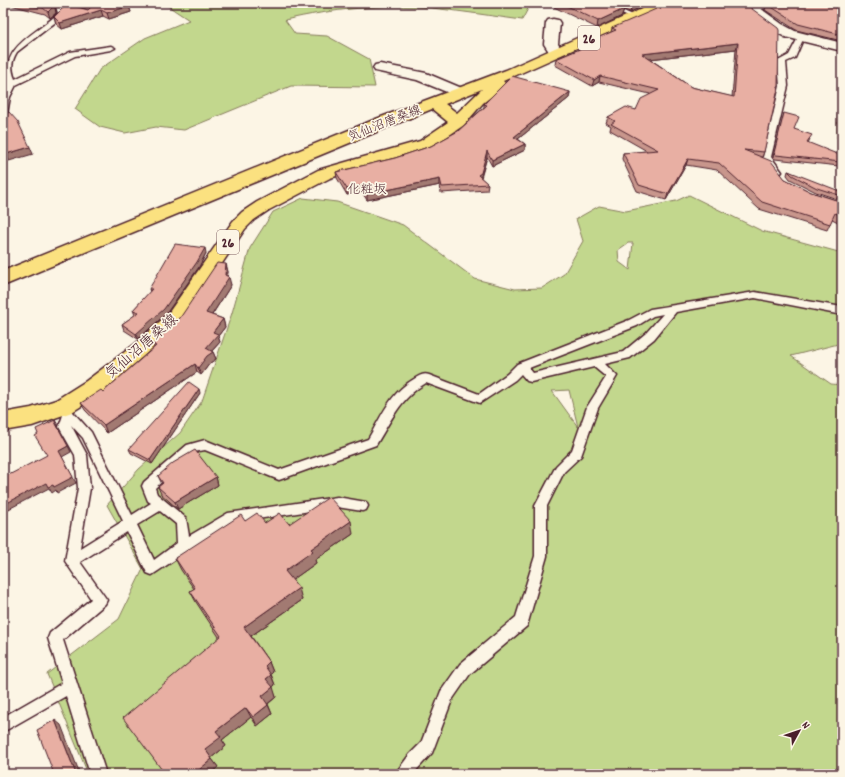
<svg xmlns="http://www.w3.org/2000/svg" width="845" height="777" font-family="Dekko,'Klee One',sans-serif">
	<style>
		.green { fill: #c2d78d; stroke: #867b5c; fill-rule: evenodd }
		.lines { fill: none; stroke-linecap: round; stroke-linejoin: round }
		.lane-casing { stroke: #4a1f2b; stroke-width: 3 }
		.street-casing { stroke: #4a1f2b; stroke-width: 3 }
		.primary-casing { stroke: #4a1f2b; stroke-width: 3 }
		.lane { fill: #fcf5e5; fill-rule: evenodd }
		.street { fill: #fcf5e5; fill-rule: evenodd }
		.primary { fill: #fbe180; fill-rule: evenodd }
		.wall { fill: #c8968c; stroke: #4a1f2b; fill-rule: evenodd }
		.shaded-wall { fill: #a27a72; stroke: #4a1f2b }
		.building { fill: #e8afa3; stroke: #4a1f2b; fill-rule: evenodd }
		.labels { text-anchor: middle; stroke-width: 3.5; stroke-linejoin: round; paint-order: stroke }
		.far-street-label { font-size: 13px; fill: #4a1f2b; stroke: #fcf5e5 }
		.far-neighbourhood-label { font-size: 13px; fill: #4a1f2b; stroke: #fcf5e5 }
		.shield { fill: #fcf5e5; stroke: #7f5f63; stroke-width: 1 }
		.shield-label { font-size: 14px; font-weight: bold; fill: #4a1f2b }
		.street-label { font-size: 15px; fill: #4a1f2b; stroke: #fcf5e5 }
	</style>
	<rect width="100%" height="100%" fill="#fcf5e5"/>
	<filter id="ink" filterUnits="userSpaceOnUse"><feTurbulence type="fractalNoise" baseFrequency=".025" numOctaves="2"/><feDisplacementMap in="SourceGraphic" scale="8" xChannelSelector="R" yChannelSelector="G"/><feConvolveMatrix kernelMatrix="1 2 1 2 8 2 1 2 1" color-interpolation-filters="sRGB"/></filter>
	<g filter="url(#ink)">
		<g class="green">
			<path d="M167 3H531L522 20C492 16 461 11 431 8 383 4 331 9 285 20L295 34 327 36 369 59 375 87 291 86 184 130 156 127 125 133 100 127 75 109 100 69 145 38 189 20 168 6Z"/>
			<polygon points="838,96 842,97 842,141 837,138"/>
			<path d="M689 195 762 231 842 253V343L791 356 831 384 842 385V774H596L591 772 582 774H88L47 674 119 619 143 569 107 505 139 469 180 433 202 401 232 313 250 248 273 212 303 198 337 202 403 225 475 279 515 289 542 288 564 274 583 241 576 219 599 206 626 211 676 201ZM628 243H633L630 270 619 262 618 250ZM569 390 578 427 552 391Z"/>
		</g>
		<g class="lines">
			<g class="lane-casing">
				<g id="lane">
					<path d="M55 3H61L64 13 57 21 17 52C11 62 11 69 15 79L70 52 111 46 115 48 111 50 75 56 16 85 10 97 7 114 3 116V95L9 82C0 45 38 34 58 13Z"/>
					<polygon points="774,3 788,3 752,11 749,9"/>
					<polygon points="612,6 635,16 636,17 631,18 610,9 609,8"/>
					<polygon points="799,36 804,37 795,58 786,62 788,86 771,157 782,172 778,175 775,174 763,157 780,86 778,61 789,55"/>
					<path d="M755 292 842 307V315L755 298 676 312 654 339 630 358 605 364 617 376 598 408 581 456 564 472 547 506V556L527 626 470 674 452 700 432 753 413 774H395L410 754 421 743 441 691 460 664 516 617 535 556V506L556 466 572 450 587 407 606 377 594 367 531 382 527 381 521 374 515 380 480 403 426 383C400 398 391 421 376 445L279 480 205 450 194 452 155 488 157 494 186 518 189 536 228 513 337 497 366 502 368 506 366 510 362 511 337 507 230 523 152 575 147 573 127 532 80 562 107 600 105 604 63 640 106 774H90L66 696 3 732V717L62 683 48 638 50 633 91 599 65 561 78 488 75 455 59 427 63 415 58 406 60 403H68L73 412 91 432 132 515 151 503 148 501 142 486 144 482 187 445 205 440 279 470 368 439C382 416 390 393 414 379 419 376 423 373 429 375L479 394 507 374 517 364 629 320 650 309ZM663 314 646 333 623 352 533 373 529 368 637 326 653 316ZM71 425 83 438 123 521 80 548 90 488 87 455ZM160 511 176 524 177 543 154 560 137 525Z"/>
				</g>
			</g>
			<g class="street-casing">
				<g id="street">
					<polygon points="737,3 753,3 782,24 795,31 842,43 842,51 785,37 772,30"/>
					<polygon points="553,19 558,20 560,23 558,44 563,52 561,55 551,55 544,44 546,23 548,20"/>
					<polygon points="380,64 426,73 464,89 467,92 464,95 459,97 417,80 375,71 373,68 375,65"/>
				</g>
			</g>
			<g class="primary-casing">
				<path id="primary" d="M655 3H673L671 6 503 81 506 84 503 87 483 103 464 125 432 147 330 178 269 210 254 220 245 229 181 325 148 357 102 393 72 412 32 426 3 431V413L31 408 56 400 86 381 134 345 167 315 233 221 242 212 257 202 318 170 420 141 448 122 432 109 3 286V271L376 119 506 70ZM482 89 457 113 445 104Z"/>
			</g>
			<use href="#lane" class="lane"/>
			<use href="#street" class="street"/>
			<use href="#primary" class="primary"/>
		</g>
		<g class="wall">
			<polygon points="3,3 54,3 56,13 50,18 45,14"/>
			<polygon points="71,3 125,3 129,6 131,12 109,19 103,16 62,29 56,24 54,17 88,10"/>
			<polygon points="555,3 651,3 630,12 624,10 622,16 597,28 554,7"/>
			<path d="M744 3 764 152 762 157 785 179 811 192 842 202V224L832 219 827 230 759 209 717 170 686 165 666 200 637 191 622 159 623 153 647 151 610 130 611 126 606 123 608 117 636 110 650 94 599 82 592 86 555 65 556 59 589 45 590 41 611 32 612 28ZM736 49 732 97 691 87 650 59Z"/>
			<polygon points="770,3 842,3 842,8 830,6 842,9 842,41 796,30 765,10 767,4"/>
			<polygon points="570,92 569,98 518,139 525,144 525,150 492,166 487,157 481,178 488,184 487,190 441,193 440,185 367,200 361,191 347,195 337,178 336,172 395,158 431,146 458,131 484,107 484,104"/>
			<polygon points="784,113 794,129 810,139 808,143 841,162 839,166 775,159 773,157"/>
			<polygon points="788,171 842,196 842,198 840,200 816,192 790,179 787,175"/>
			<polygon points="206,253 199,267 166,314 138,339 124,330 122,324 135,315 133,310 150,292 149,289"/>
			<polygon points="226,264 228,272 227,276 231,285 212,315 223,319 225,327 218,336 220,342 212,351 213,352 216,359 210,363 201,375 197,372 107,433 85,410 81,403 103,392 154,347 153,344 180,318"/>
			<polygon points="200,393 152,464 131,453 129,449"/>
			<polygon points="158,476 216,477 218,485 178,509 161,494 158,487 162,484"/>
			<polygon points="245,521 265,523 289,524 353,534 315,560 316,563 292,580 302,600 251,636 269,662 273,672 271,674 275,685 272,687 276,697 268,704 272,714 257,726 251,717 222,740 226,746 211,758 218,767 210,774 219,637 196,602 190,591 194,589 181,570 175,558"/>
		</g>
		<g class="shaded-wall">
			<polygon points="53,3 54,3 56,13 50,18 48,12"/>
			<polygon points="638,3 651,3 630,12 632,6"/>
			<polygon points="759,3 768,3 759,5"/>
			<polygon points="129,6 131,12 109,19 107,13"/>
			<polygon points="624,9 622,16 597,28 598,21"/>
			<polygon points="101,10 103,16 62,29 60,23"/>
			<polygon points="738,43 736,49 641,60 642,54"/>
			<polygon points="600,76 599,82 592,86 594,80"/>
			<polygon points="570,92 569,98 513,143 514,137"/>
			<polygon points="525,144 525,150 492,166 492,160"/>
			<polygon points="30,147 33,154 9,161 6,154"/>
			<polygon points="487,151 487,157 480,179 478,175"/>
			<polygon points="688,159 686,165 666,200 668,194"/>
			<polygon points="440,179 440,185 367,200 367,194"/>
			<polygon points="360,186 361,191 347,195 347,189"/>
			<polygon points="205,248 206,253 199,267 166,314 138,339 136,334"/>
			<polygon points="226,264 228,272 227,280 229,277 231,285 208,321 206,313 225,275"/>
			<polygon points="223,319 225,327 218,336 220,342 209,354 213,352 216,359 210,363 201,375 198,368 206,348 213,332"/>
			<polygon points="195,364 197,372 107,433 104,425"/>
			<polygon points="199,389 200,393 152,464 150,460"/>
			<polygon points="55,420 58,425 58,428 55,422"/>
			<polygon points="68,446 71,452 62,457 76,483 57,493 56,490 52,493 49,488 3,512 3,505 59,451"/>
			<polygon points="216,477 218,485 178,509 175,502"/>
			<polygon points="351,521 353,534 315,560 316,563 288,583 285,571 311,549"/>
			<polygon points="299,588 302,600 248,638 244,627"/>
			<polygon points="269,662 273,672 269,676 265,666"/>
			<polygon points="271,675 275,685 270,689 266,679"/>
			<polygon points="273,687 276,697 266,705 262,696"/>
			<polygon points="268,705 272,714 257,726 253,717"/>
			<polygon points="246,708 251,717 222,740 226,746 211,758 205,749 216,731"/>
			<polygon points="55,720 61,725 80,774 76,774"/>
			<polygon points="212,759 218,767 210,774 194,774"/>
		</g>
		<g class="building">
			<polygon points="23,3 53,3 54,6 48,12 43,8"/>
			<polygon points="62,3 65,3 88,10 92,6 84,3 125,3 129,6 107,13 101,10 60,23 54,17 63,8"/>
			<polygon points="561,3 610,3 624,9 598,21"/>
			<polygon points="625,3 638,3 632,6"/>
			<path d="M670 3H744L778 28 779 30 778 89 764 152 744 150 771 161 785 179 811 192 842 202V216L835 213 830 224 762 202 719 163 688 159 668 194 639 185 623 153 658 150 611 124 615 121 608 117 626 107 636 110 641 99 659 90 600 76 594 80 556 59 594 43 590 41 616 30 612 28ZM738 43 734 97 691 87 642 54Z"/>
			<polygon points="770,3 820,3 842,9 842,35 798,24 767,4"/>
			<polygon points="512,76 570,92 514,137 525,144 492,160 487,151 481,173 478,175 488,184 442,187 440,179 367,194 360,186 347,189 336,172 395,158 431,146 458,131 487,105 484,104"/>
			<polygon points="3,109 4,109 7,113 9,112 18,122 30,147 6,154 3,146"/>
			<polygon points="784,113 799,117 794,129 812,135 807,142 842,156 841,162 776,155 774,153"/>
			<polygon points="788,171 842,192 842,196 817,188 792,175"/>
			<polygon points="175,244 205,248 197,262 164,309 136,334 122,324 139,312 133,310 152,289 149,289"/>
			<polygon points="217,263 226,264 225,275 229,277 206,313 223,319 213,332 218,334 206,348 213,352 207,356 198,368 195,364 104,425 81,403 101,390 103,392 156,346 153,344 180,318"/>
			<polygon points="189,382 199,389 150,460 129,449"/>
			<polygon points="55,420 55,422 68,446 59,451 73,477 54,487 53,485 48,487 46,483 3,505 3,478 47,455 35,436 38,434 36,429"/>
			<polygon points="195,450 216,477 175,502 158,487 163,483 158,476 173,463"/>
			<polygon points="329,497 351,521 311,549 313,551 285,571 299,588 244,627 269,662 265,666 271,675 266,679 273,687 262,696 268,705 253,717 246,708 216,731 221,737 205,749 212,759 194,774 165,774 123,718 221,636 190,591 195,588 175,558 241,515 245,521 257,513 265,523 280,513 289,524"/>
			<polygon points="55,720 76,774 54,774 37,730"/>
		</g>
	</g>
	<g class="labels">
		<g class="far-street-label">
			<text transform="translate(384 122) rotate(-22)" y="5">気仙沼唐桑線</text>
		</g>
		<g class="far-neighbourhood-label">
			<text x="367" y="193">化粧坂</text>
		</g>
		<g class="shield">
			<rect x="578" y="26" width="22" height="24" rx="3"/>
			<rect x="217" y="230" width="22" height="24" rx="3"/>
		</g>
		<g class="shield-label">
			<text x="589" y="43">26</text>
			<text x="228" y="247">26</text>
		</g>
		<g class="street-label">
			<text transform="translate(141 346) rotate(-41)" y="5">気仙沼唐桑線</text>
		</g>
	</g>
	<rect width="845" height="777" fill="none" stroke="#fcf5e5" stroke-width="16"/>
	<rect x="8" y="8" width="829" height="761" fill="none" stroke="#4a1f2b" stroke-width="1.5" filter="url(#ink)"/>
	<g transform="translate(799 731) rotate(50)" stroke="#fcf5e5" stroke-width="3" paint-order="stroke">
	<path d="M0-3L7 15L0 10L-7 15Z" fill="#4a1f2b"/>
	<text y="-6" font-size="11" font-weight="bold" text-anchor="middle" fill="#4a1f2b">N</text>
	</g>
</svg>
